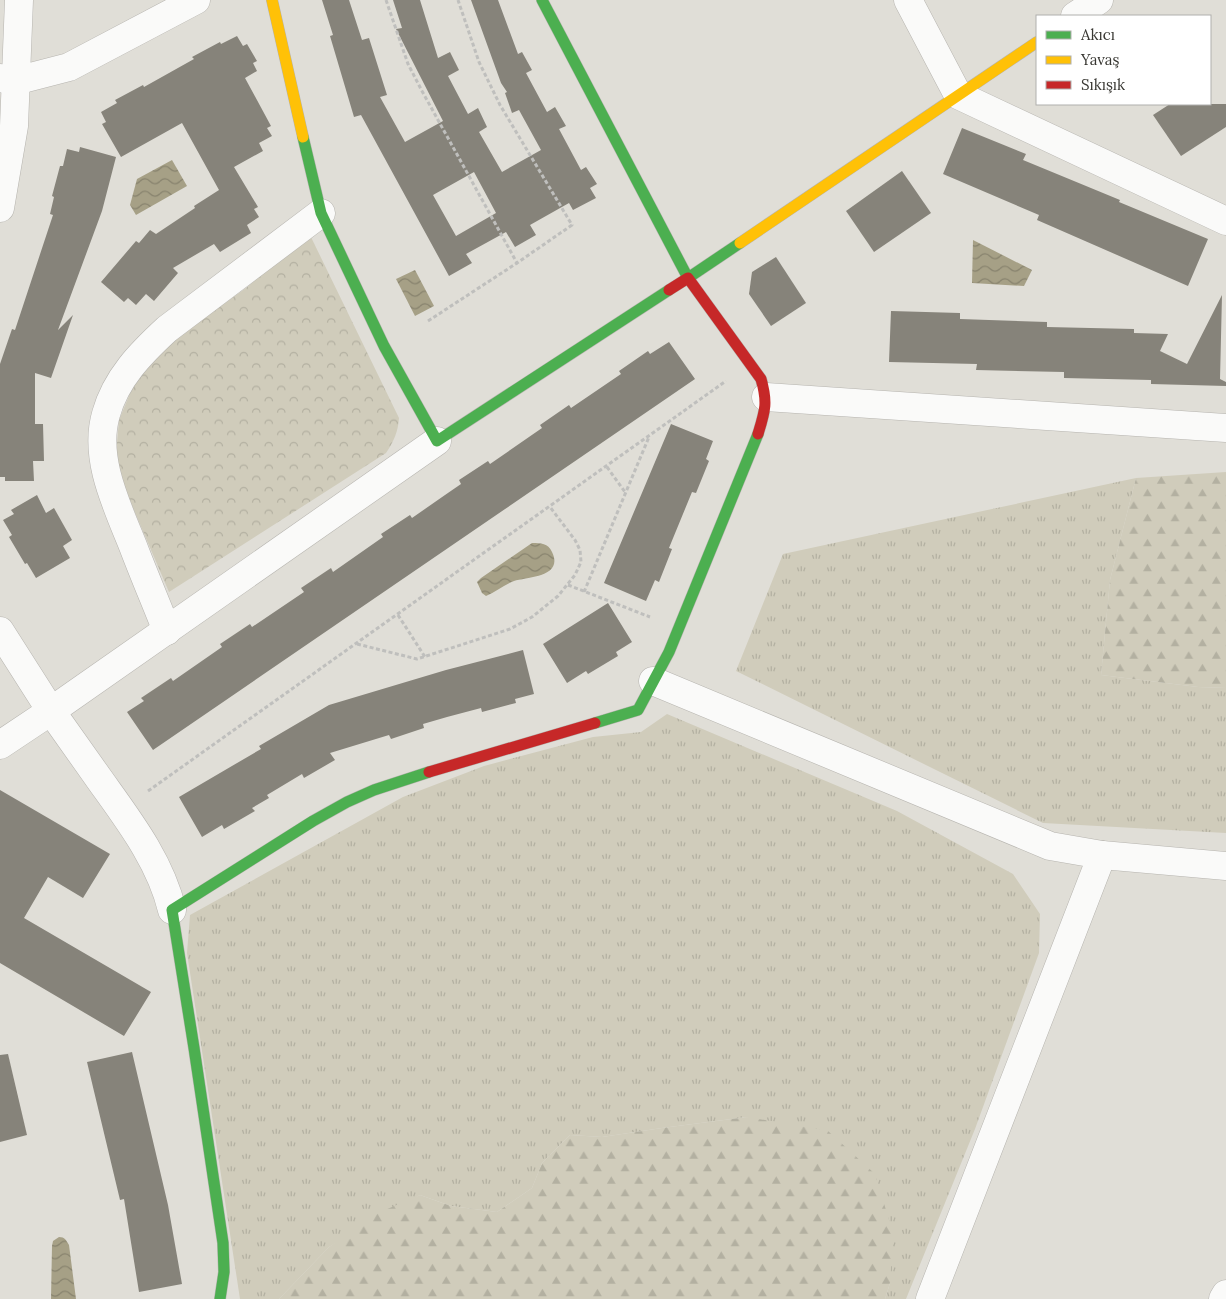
<svg xmlns="http://www.w3.org/2000/svg" width="1226" height="1299" font-family="Lora,serif">
	<style>
		.grass { fill: url(#grass-tufts) }
		.forest { fill: url(#forest-firs) }
		.park { fill: url(#park-crowns) }
		.water { fill: url(#water-waves) }
		.building { fill: #86837a; fill-rule: evenodd }
		.lines { fill: none; stroke-linecap: round; stroke-linejoin: round }
		.street-casing { stroke: #b6b4af; stroke-width: 29 }
		.fast-casing { stroke: #b6b4af; stroke-width: 12 }
		.slow-casing { stroke: #b6b4af; stroke-width: 12 }
		.jam-casing { stroke: #b6b4af; stroke-width: 12 }
		.path { stroke: #bfbfbd; stroke-width: 3; stroke-dasharray: 4 2.5; stroke-linecap: butt }
		.street { stroke: #fafaf9; stroke-width: 28 }
		.fast { stroke: #4caf50; stroke-width: 11 }
		.slow { stroke: #ffc107; stroke-width: 11 }
		.jam { stroke: #c62828; stroke-width: 11 }
	</style>
	<defs>
		<pattern id="grass-tufts" width="24" height="20" patternUnits="userSpaceOnUse" patternTransform="scale(1.25)"><rect width="24" height="20" fill="#d0ccbb"/><path d="M3 7l-1-3M5 7V3M7 7l1-3M15 17l-1-3M17 17v-4M19 17l1-3" fill="none" stroke="#b3b0a1"/></pattern>
		<pattern id="forest-firs" width="22" height="20" patternUnits="userSpaceOnUse" patternTransform="scale(1.25)"><rect width="22" height="20" fill="#d0ccbb"/><path d="M5 1l3.5 6h-7zM16 11l3.5 6h-7z" fill="#b3b0a1"/></pattern>
		<pattern id="park-crowns" width="20" height="18" patternUnits="userSpaceOnUse" patternTransform="scale(1.25)"><rect width="20" height="18" fill="#d0ccbb"/><path d="M2 6a3 3 0 1 1 6 0M12 15a3 3 0 1 1 6 0" fill="none" stroke="#b3b0a1"/></pattern>
		<pattern id="water-waves" width="16" height="10" patternUnits="userSpaceOnUse" patternTransform="scale(1.25)"><rect width="16" height="10" fill="#a6a086"/><path d="M0 5q4-4 8 0t8 0" fill="none" stroke="#88836e"/></pattern>
	</defs>
	<rect width="100%" height="100%" fill="#e0ded7"/>
	<g class="grass">
		<polygon points="1136,478 1110,580 1101,675 1198,687 1226,688 1226,833 1043,823 736,671 783,554"/>
		<polygon points="667,714 897,811 1013,874 1040,914 1039,953 975,1129 906,1299 885,1299 890,1283 747,1117 662,1128 602,1137 570,1135 542,1163 532,1188 497,1212 451,1206 420,1195 329,1247 279,1299 240,1299 187,953 190,915 403,797 484,766 593,737 641,732"/>
	</g>
	<g class="forest">
		<polygon points="1226,472 1226,688 1198,687 1101,675 1110,580 1136,478"/>
		<polygon points="747,1117 828,1131 875,1174 893,1233 890,1283 885,1299 279,1299 329,1247 378,1213 420,1195 451,1206 497,1212 532,1188 542,1163 570,1135 602,1137 662,1128"/>
	</g>
	<path class="park" d="M309 233 399 418C398 432 394 441 386 453L169 592 124 487 116 454 119 420 136 379 172 341 246 288Z"/>
	<g class="water">
		<polygon points="172,160 187,186 136,215 130,205 137,179"/>
		<polygon points="973,240 1032,270 1024,286 972,283"/>
		<polygon points="415,270 434,306 415,316 396,279"/>
		<path d="M532 543C541 543 548 543 552 552 564 577 528 577 514 581 504 585 496 592 486 596L482 593 477 582 481 578Z"/>
		<path d="M59 1237C65 1237 66 1240 69 1245L76 1299H51L52 1246 53 1241Z"/>
	</g>
	<g class="building">
		<path d="M322 0H349L362 40 369 38 387 95 380 97 405 142 443 121 396 29 402 28 393 0H420L438 58 450 52 459 70 448 76 468 114 478 108 487 127 479 132 502 172 541 150 519 110 512 113 505 93 507 92 501 83 471 0H498L518 54 522 52 532 70 526 73 547 112 555 107 566 126 559 129 581 170 586 167 597 184 590 188 596 198 573 210 569 203 530 225 536 235 515 247 506 232 466 254 472 263 449 276 361 115 354 117 330 36 333 35ZM474 172 496 213 456 236 433 195Z"/>
		<polygon points="237,36 243,46 247,44 257,61 253,63 257,71 245,78 271,126 267,128 272,136 259,143 263,151 234,167 258,207 254,209 259,217 247,225 251,233 220,252 214,244 173,268 178,273 154,301 146,294 136,305 128,298 124,302 101,282 136,241 139,243 150,230 156,234 195,208 194,206 219,190 182,123 121,157 102,124 106,122 101,112 117,103 115,100 143,85 144,87 194,59 192,57 220,42 221,44"/>
		<polygon points="1170,104 1226,104 1226,127 1181,156 1153,115"/>
		<polygon points="962,128 1026,154 1023,160 1120,200 1119,202 1208,239 1188,286 1037,220 1039,215 943,174"/>
		<polygon points="80,147 116,157 102,211 58,330 73,315 51,378 35,373 35,424 43,424 44,461 33,461 34,481 5,481 5,477 0,477 0,364 12,329 15,330 53,215 50,214 54,197 52,196 60,166 63,166 67,149 79,152"/>
		<polygon points="902,171 931,213 874,252 846,211"/>
		<polygon points="776,257 806,303 771,326 749,294 752,272"/>
		<polygon points="1222,295 1220,379 1226,382 1226,386 1151,384 1151,380 1064,378 1064,372 976,370 977,364 889,362 891,311 960,313 960,319 1047,322 1047,327 1134,329 1134,333 1168,334 1160,351 1187,364"/>
		<polygon points="669,342 695,379 153,750 127,712 144,701 141,698 171,678 173,681 222,647 220,644 250,624 252,627 304,592 301,588 331,568 333,572 383,537 381,534 410,515 412,518 445,495 461,484 459,480 488,461 490,464 542,428 540,425 569,405 571,408 621,374 619,371 648,351 650,354"/>
		<polygon points="671,424 713,441 706,459 709,461 696,493 692,492 669,548 672,549 659,582 655,580 646,601 604,583"/>
		<polygon points="37,495 46,513 54,508 72,540 63,546 70,558 36,578 27,563 25,564 9,537 12,535 3,520 14,514 11,510"/>
		<polygon points="608,603 632,642 616,652 618,656 588,674 586,671 567,683 543,644"/>
		<polygon points="523,650 534,694 515,699 516,703 482,712 481,708 447,717 423,724 424,728 391,739 389,735 330,753 335,760 304,778 302,774 267,795 269,798 252,808 255,811 224,829 222,825 202,837 179,797 261,749 259,746 329,705 446,670"/>
		<polygon points="0,790 110,854 83,898 48,877 24,918 151,992 124,1036 0,963"/>
		<polygon points="132,1052 168,1205 182,1284 139,1292 124,1199 120,1200 87,1062"/>
		<polygon points="8,1054 27,1135 0,1142 0,1055"/>
	</g>
	<g class="lines">
		<g class="street-casing">
			<g id="street">
				<polyline points="908,0 958,95 1226,221"/>
				<polyline points="1075,16 1099,0"/>
				<polyline points="0,78 15,81 69,67 196,0"/>
				<polyline points="0,208 14,126 19,0"/>
				<polyline points="766,397 1226,428"/>
				<polyline points="0,631 51,711 0,745"/>
				<path d="M167 631C156 603 144 575 133 546 117 506 93 458 106 414 116 378 141 353 167 329L321 213"/>
				<polyline points="653,681 1050,846 1102,855 1226,866"/>
				<path d="M172 910C161 863 130 822 102 783 85 759 68 735 51 711L437 441"/>
				<polyline points="930,1299 1102,855"/>
				<polyline points="1223,1299 1226,1294"/>
			</g>
		</g>
		<g class="fast-casing">
			<g id="fast">
				<polyline points="542,0 688,278 740,243"/>
				<polyline points="303,137 321,213 384,346 437,441 669,290"/>
				<polyline points="595,723 638,710 669,652 758,434"/>
				<polyline points="220,1299 224,1272 223,1243 194,1048 172,910 313,821 347,802 374,790 429,772"/>
			</g>
		</g>
		<g class="slow-casing">
			<g id="slow">
				<polyline points="272,0 303,137"/>
				<polyline points="740,243 1037,42"/>
			</g>
		</g>
		<g class="jam-casing">
			<g id="jam">
				<path d="M669 290 688 278 761 379C768 403 765 411 758 434"/>
				<polyline points="429,772 595,723"/>
			</g>
		</g>
		<g class="path">
			<polyline points="386,0 408,64 422,91 517,263 572,225 500,105 479,62 458,0"/>
			<polyline points="428,321 517,263"/>
			<polyline points="607,467 625,492"/>
			<polyline points="568,585 650,617"/>
			<polyline points="584,592 649,437"/>
			<polyline points="398,615 425,657"/>
			<polyline points="357,644 417,659 510,629 532,617 558,596 575,575 581,562 580,550 575,540 550,507"/>
			<polyline points="148,791 726,381"/>
		</g>
		<use href="#street" class="street"/>
		<use href="#fast" class="fast"/>
		<use href="#slow" class="slow"/>
		<use href="#jam" class="jam"/>
	</g>
	<rect x="1036" y="15" width="175" height="90" fill="#ffffff" stroke="#afafad"/>
	<rect x="1046" y="31" width="25" height="8" fill="#4caf50" stroke="#afafad"/>
	<text x="1081" y="40" font-size="15" fill="#383732">Akıcı</text>
	<rect x="1046" y="56" width="25" height="8" fill="#ffc107" stroke="#afafad"/>
	<text x="1081" y="65" font-size="15" fill="#383732">Yavaş</text>
	<rect x="1046" y="81" width="25" height="8" fill="#c62828" stroke="#afafad"/>
	<text x="1081" y="90" font-size="15" fill="#383732">Sıkışık</text>
</svg>
